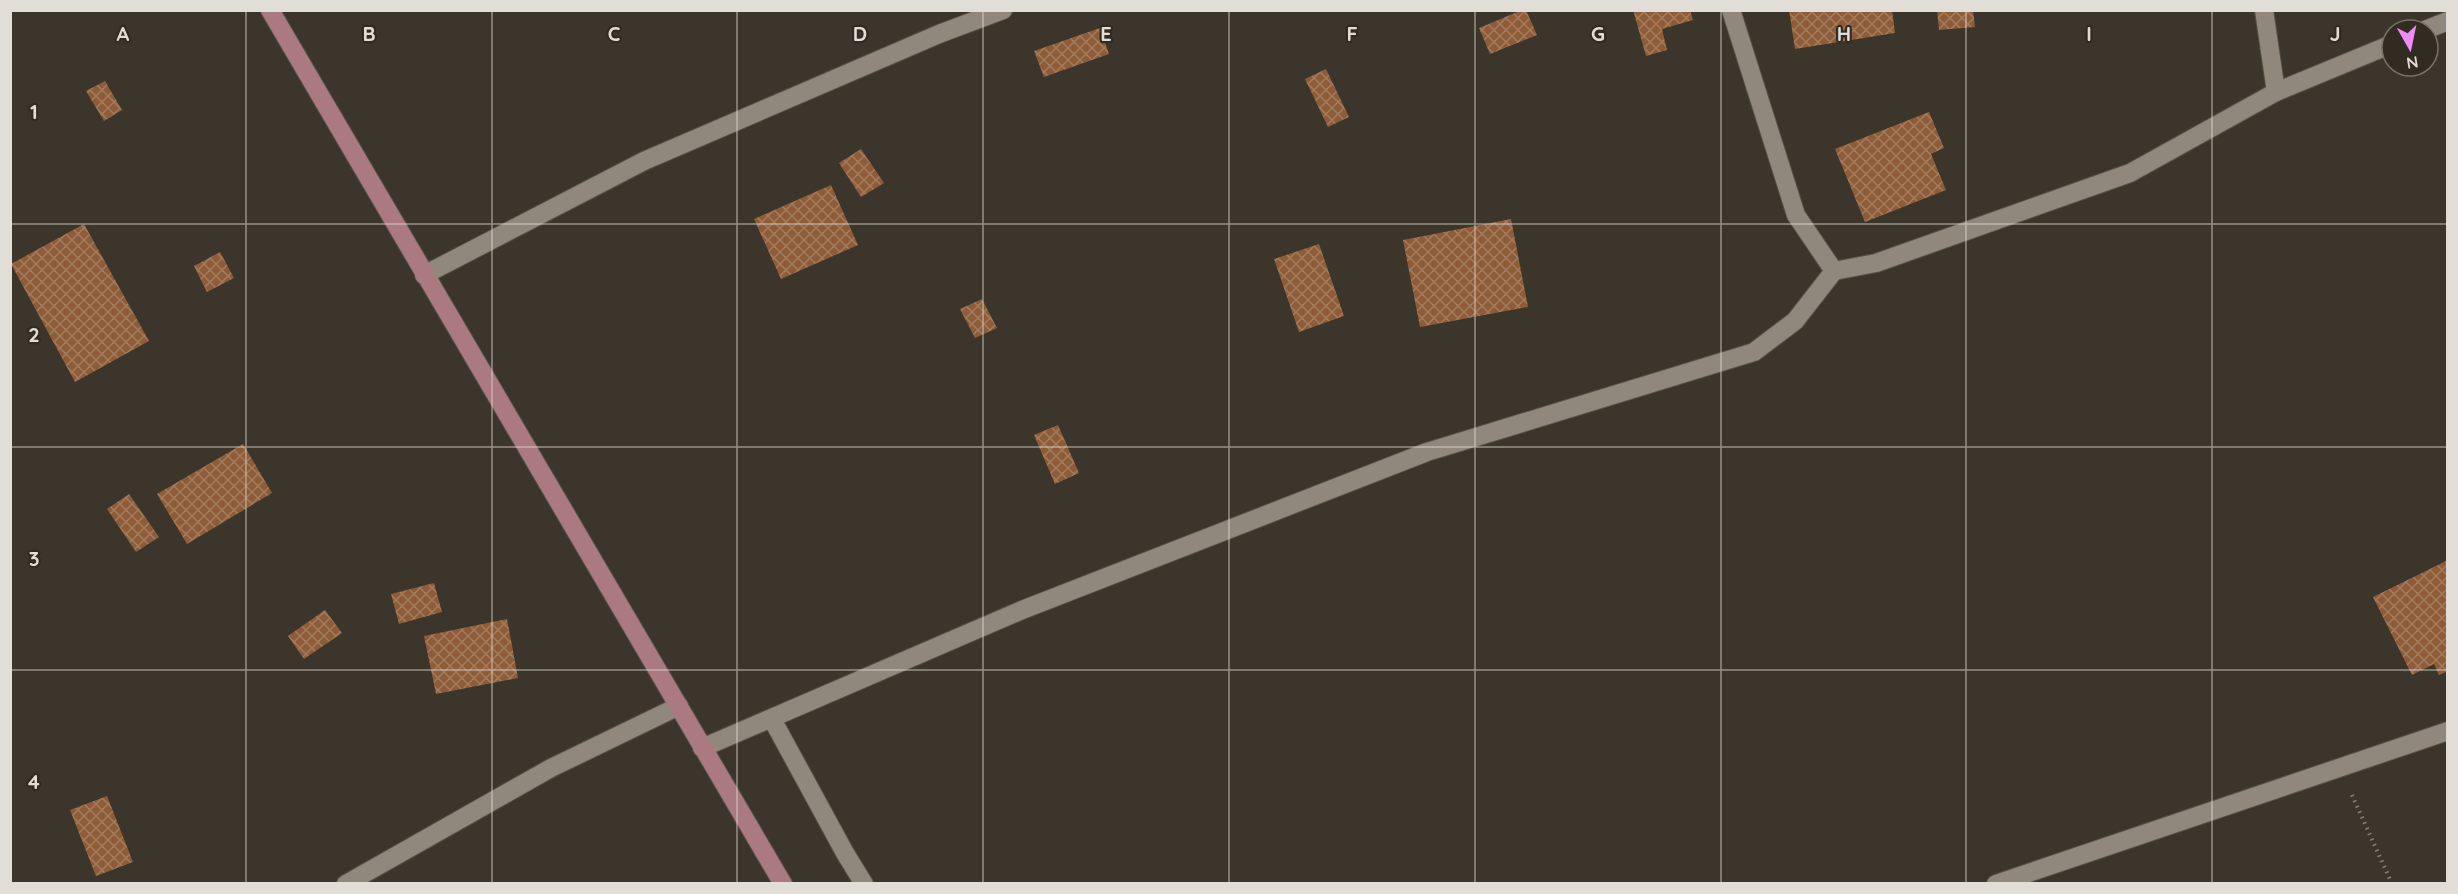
<svg xmlns="http://www.w3.org/2000/svg" width="2458" height="894" font-family="Quicksand,sans-serif">
	<style>
		.building { fill: url(#building-cross-hatch) }
		.lines { fill: none; stroke-linecap: round; stroke-linejoin: round }
		.street-casing { stroke: #58534a; stroke-width: 20 }
		.secondary-casing { stroke: #58534a; stroke-width: 20 }
		.path { stroke: #878179; stroke-width: 4; stroke-dasharray: 1.5 4.5; stroke-linecap: butt }
		.street { stroke: #90887c; stroke-width: 18 }
		.secondary { stroke: #aa7a80; stroke-width: 18 }
		.grid { fill: none; stroke: #e1ddd7; stroke-width: 1.5; stroke-opacity: 0.55 }
		.grid-label { font-size: 20px; text-anchor: middle; font-weight: bold; fill: #e1ddd7; stroke: #322b21; stroke-width: 4.5; stroke-linejoin: round; paint-order: stroke }
	</style>
	<defs>
		<pattern id="building-cross-hatch" width="8" height="8" patternUnits="userSpaceOnUse" patternTransform="scale(1.5)"><rect width="8" height="8" fill="#8e5c38"/><path d="M0 0l8 8M0 8l8-8" fill="none" stroke="#a37b5d"/></pattern>
	</defs>
	<rect width="100%" height="100%" fill="#3c352b"/>
	<g class="building">
		<polygon points="1522,10 1526,10 1537,35 1490,54 1479,28"/>
		<polygon points="1633,10 1690,10 1693,20 1662,29 1667,50 1646,56"/>
		<polygon points="1789,10 1892,10 1895,33 1795,49"/>
		<polygon points="1937,10 1973,10 1975,27 1939,30"/>
		<polygon points="1100,28 1109,54 1044,77 1034,51"/>
		<polygon points="1326,69 1349,117 1328,127 1305,79"/>
		<polygon points="105,81 122,110 104,121 86,91"/>
		<polygon points="1929,112 1944,148 1931,154 1946,190 1865,222 1835,149"/>
		<polygon points="861,149 884,183 861,197 839,163"/>
		<polygon points="831,185 858,245 781,279 754,219"/>
		<polygon points="1511,219 1528,307 1420,327 1403,240"/>
		<polygon points="84,224 149,341 75,382 11,264"/>
		<polygon points="1319,244 1344,316 1299,332 1274,259"/>
		<polygon points="220,252 234,278 207,292 194,266"/>
		<polygon points="982,299 997,328 975,338 960,309"/>
		<polygon points="1058,425 1079,473 1055,484 1034,435"/>
		<polygon points="243,444 272,493 187,544 157,494"/>
		<polygon points="129,494 159,537 136,552 107,509"/>
		<polygon points="2448,560 2448,671 2439,675 2434,664 2412,675 2373,597"/>
		<polygon points="434,583 442,612 399,624 391,594"/>
		<polygon points="325,610 342,633 304,659 288,636"/>
		<polygon points="507,619 518,678 436,694 424,636"/>
		<polygon points="107,796 133,862 96,876 70,810"/>
	</g>
	<g class="lines">
		<g class="street-casing">
			<g id="street">
				<polyline points="1731,10 1796,215 1834,271 1876,263 2130,173 2276,92 2392,44"/>
				<polyline points="2264,10 2276,92"/>
				<polyline points="2425,30 2448,21"/>
				<polyline points="424,275 644,161 939,34 1003,10"/>
				<polyline points="772,719 845,853 864,884"/>
				<polyline points="702,748 1022,610 1427,452 1754,352 1795,321 1834,271"/>
				<polyline points="346,884 551,768 679,706"/>
				<polyline points="1996,884 2448,731"/>
			</g>
		</g>
		<g class="secondary-casing">
			<polyline id="secondary" points="270,10 783,884"/>
		</g>
		<polyline class="path" points="2352,795 2392,884"/>
		<use href="#street" class="street"/>
		<use href="#secondary" class="secondary"/>
	</g>
	<path class="grid" d="M246 10V884M492 10V884M737 10V884M983 10V884M1229 10V884M1475 10V884M1721 10V884M1966 10V884M2212 10V884M10 224H2448M10 447H2448M10 670H2448"/>
	<g class="grid-label">
		<text x="123" y="41">A</text>
		<text x="369" y="41">B</text>
		<text x="614" y="41">C</text>
		<text x="860" y="41">D</text>
		<text x="1106" y="41">E</text>
		<text x="1352" y="41">F</text>
		<text x="1598" y="41">G</text>
		<text x="1844" y="41">H</text>
		<text x="2089" y="41">I</text>
		<text x="2335" y="41">J</text>
		<text x="34" y="119">1</text>
		<text x="34" y="342">2</text>
		<text x="34" y="566">3</text>
		<text x="34" y="789">4</text>
	</g>
	<rect width="2458" height="894" fill="none" stroke="#e1ddd7" stroke-width="24"/>
	<g transform="translate(2410 48) rotate(171)"><circle r="28" fill="#322b21" stroke="#78726a" stroke-width="1.5"/>
	<path d="M0-4.5L10 22L0 15L-10 22Z" fill="#ed8cf9"/>
	<text y="-9" font-size="16" font-weight="bold" text-anchor="middle" fill="#e1ddd7">N</text>
	</g>
</svg>
